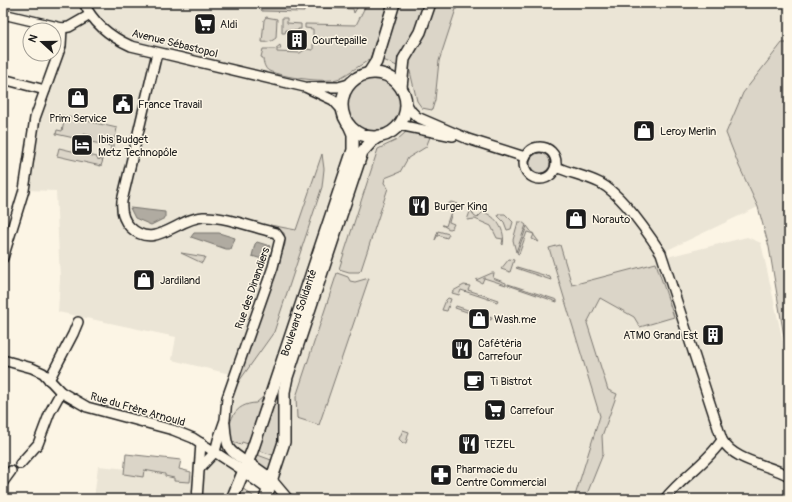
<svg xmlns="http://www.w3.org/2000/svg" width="792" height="502" font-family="Pangolin,sans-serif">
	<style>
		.built { fill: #ebe5d6 }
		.green { fill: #dbd5c8; stroke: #7c7872 }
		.water { fill: #b0aba1; stroke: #75726c }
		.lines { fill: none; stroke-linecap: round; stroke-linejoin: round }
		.minor-casing { stroke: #1c1c1c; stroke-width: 12 }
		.major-casing { stroke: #1c1c1c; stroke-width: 14 }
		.minor { stroke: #fcf5e5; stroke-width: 9 }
		.major { stroke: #fcf5e5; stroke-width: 11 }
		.labels { text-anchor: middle; stroke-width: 3; stroke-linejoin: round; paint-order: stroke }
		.poi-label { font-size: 11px; fill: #1c1c1c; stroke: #fcf5e5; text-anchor: start }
		.street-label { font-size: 11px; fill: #1c1c1c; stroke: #fcf5e5 }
	</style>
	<rect width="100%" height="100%" fill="#fcf5e5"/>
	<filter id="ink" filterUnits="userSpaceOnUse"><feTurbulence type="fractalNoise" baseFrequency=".025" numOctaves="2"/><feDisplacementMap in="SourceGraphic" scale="8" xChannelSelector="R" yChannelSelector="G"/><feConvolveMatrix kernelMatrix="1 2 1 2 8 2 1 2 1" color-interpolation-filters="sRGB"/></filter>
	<g filter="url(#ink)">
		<polygon class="built" points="3,3 789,3 789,43 782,43 739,166 758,207 661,253 663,258 747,237 761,243 789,369 789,499 265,499 272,478 246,467 232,499 94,499 98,466 199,476 213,456 234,375 172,360 176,337 58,312 60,279 56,191 24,190 27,163 62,29 3,14"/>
		<g class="green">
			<polygon points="356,3 360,3 354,13 353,9 321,8 321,6 356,6"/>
			<path d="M367 3H388L371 56 369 60C365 62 340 79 337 79 323 83 283 77 269 71 265 69 263 62 263 58L261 57 263 49H275L280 45 281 49H277V52L300 53 306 49 313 50V29L305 28V24L356 25Z"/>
			<polygon points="399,3 426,3 417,30 405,46 397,66 381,59"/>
			<polygon points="436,3 458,3 439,61 435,100 432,110 422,108 417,101 408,63 430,21"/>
			<polygon points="261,9 304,9 304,12 262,11"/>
			<path d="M266 17 277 19 276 38C272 41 268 43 262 42L264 20Z"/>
			<polygon points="282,18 287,18 287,23 301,24 301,29 298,29 298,31 286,30 285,33 282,33"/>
			<polygon points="782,43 789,43 789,366 769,247 758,207 739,166 726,133 743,93"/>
			<circle cx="374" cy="105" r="27"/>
			<polygon points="60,115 117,128 112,151 110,151 111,146 91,142 92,136 84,134 83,140 56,134 57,130 62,131 64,122 59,121"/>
			<polygon points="407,131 430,137 426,147 408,158 400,172 385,178 384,183 388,188 361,270 359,272 349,272 339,269 378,149 397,140"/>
			<polygon points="59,148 97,157 97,159 103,160 101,166 57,156"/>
			<circle cx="540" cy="163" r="10"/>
			<polygon points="322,154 324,169 322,187 274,332 235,387 285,244 284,233 270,225 296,230"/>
			<polygon points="451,202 458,204 459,207 454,206 449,222 454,224 452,228 449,229 442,225 446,226 453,206 448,204"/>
			<path d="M471 209 474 216 477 218 483 212C496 216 506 230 503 245L502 244 503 239 497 238 491 226 475 219 467 220Z"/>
			<polygon points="499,214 505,214 513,222 511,229 507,230 504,222 498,216"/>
			<polygon points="518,222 522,222 526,225 516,252 513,240"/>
			<polygon points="527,226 539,242 532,239 534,234 527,232 519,254 517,253"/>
			<polygon points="438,231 449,234 447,238 438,235 435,240"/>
			<polygon points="560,245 572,285 656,263 674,317 640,327 634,317 600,298 587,323 608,390 617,394 602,436 603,454 585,499 574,499 600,416 549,248"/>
			<polygon points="181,253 205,257 202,263"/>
			<polygon points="509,259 514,260 510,272 501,269"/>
			<polygon points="517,267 550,277 551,280 516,268"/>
			<polygon points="337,273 348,277 350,281 355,282 369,278 319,425 297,418 296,397"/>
			<polygon points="492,273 494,273 493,278 506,283 506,285 484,278 482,283 476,280"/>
			<polygon points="508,284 557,300 557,302 508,285"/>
			<polygon points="464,285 470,286 468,290 498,300 497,302 461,290 459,295 452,293 453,291"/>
			<polygon points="448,298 451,299 447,311 442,310 446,300"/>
			<polygon points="456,306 492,318 491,320 455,308"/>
			<polygon points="279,384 280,385 281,435 276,456 257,450"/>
			<path d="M263 397H264L248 444 242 442 241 445 230 441C227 421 234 404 256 403Z"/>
			<polygon points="403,430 409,432 406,443 403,443 399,439"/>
			<polygon points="126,454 181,460 179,469 191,472 190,482 174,481 174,478 165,476 165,474 144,470 143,477 124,474"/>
			<polygon points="255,454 274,461 269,472 254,463"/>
			<polygon points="242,488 257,499 237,499"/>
		</g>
		<g class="water">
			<polygon points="130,208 165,212 165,218 151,225 135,218"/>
			<polygon points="194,233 219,233 235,238 231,249 226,249 191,237"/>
			<polygon points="257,242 270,246 265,260 252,256 255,244"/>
		</g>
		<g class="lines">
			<g class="minor-casing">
				<g id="minor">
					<path d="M84 3C93 23 111 37 131 46L305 87 333 100 343 111"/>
					<polyline points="3,14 62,28 69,27 90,15"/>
					<path d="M157 53 122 201C121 211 123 220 130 227 154 251 178 218 203 217 224 216 252 227 272 232L276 233 280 239 273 267 227 398 225 420 218 440 215 452"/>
					<polyline points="3,79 45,90"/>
					<polyline points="309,87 338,87 349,84"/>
					<polyline points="406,103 411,111 417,117 468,139 525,157"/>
					<polyline points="399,125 453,136"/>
					<circle cx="540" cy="163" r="16"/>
					<path d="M556 167C570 173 586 176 600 183 621 194 648 233 661 253L722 440C735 462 768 464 789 476"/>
					<polyline points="3,258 24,190 35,118 61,46 62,28"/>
					<polyline points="3,360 32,368 43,373 61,392 87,407 173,430 193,438 244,471"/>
					<polyline points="49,380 73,334 78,322"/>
					<path d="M225 424C227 449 226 449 248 463"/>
					<polyline points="20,464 38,444 50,412 61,392"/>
					<polyline points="200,468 215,452"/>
					<polyline points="272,480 288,499"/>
					<polyline points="3,482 11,471"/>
					<polyline points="197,499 201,443"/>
					<path d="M665 499C682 477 707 463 722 440"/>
				</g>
			</g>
			<g class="major-casing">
				<g id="major">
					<circle cx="374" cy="105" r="32"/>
					<polyline points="369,73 376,62 394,3"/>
					<polyline points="401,87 404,59 420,32 430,3"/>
					<polyline points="248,463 272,480"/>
					<polyline points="244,471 269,489"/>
					<path id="s1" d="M232 499 252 451 353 150V134L349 125"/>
					<polyline points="265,499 284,442 284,392 287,377 362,152 372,141 379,136"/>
				</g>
			</g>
			<use href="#minor" class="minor"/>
			<use href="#major" class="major"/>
		</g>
	</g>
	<defs>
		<g id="supermarket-square" transform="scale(1.15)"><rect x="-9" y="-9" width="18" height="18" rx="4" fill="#1c1c1c" stroke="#fcf5e5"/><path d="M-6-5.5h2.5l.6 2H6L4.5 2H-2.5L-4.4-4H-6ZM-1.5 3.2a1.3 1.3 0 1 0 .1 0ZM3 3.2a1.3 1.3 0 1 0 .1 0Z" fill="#fff"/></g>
		<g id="building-square" transform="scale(1.15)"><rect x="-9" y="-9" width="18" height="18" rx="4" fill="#1c1c1c" stroke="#fcf5e5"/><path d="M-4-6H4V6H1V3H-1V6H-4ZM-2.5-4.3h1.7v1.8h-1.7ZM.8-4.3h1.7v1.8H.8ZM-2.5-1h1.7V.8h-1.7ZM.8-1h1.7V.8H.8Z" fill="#fff"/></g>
		<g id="shop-square" transform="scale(1.15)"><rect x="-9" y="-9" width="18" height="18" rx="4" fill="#1c1c1c" stroke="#fcf5e5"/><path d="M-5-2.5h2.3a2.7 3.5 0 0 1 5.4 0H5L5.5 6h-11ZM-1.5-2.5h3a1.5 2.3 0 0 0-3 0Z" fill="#fff"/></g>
		<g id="civic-square" transform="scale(1.15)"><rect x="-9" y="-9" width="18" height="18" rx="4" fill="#1c1c1c" stroke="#fcf5e5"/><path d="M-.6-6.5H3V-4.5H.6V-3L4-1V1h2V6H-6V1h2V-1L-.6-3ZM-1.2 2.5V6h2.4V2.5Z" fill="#fff"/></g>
		<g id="hotel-square" transform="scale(1.15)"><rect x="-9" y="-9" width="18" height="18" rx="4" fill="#1c1c1c" stroke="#fcf5e5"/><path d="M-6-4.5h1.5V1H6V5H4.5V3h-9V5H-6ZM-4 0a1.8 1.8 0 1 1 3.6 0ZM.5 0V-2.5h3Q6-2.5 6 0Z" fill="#fff"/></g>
		<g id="restaurant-square" transform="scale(1.15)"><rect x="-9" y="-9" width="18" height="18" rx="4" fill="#1c1c1c" stroke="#fcf5e5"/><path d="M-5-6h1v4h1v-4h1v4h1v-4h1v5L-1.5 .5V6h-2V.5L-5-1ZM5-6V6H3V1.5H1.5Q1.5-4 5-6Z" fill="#fff"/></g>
		<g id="cafe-square" transform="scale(1.15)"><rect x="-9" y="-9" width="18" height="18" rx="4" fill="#1c1c1c" stroke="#fcf5e5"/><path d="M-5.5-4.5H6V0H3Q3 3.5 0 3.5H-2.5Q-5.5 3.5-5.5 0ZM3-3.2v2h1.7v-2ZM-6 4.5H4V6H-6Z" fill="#fff"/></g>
		<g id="pharmacy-square" transform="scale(1.15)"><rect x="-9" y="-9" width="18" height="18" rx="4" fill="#1c1c1c" stroke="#fcf5e5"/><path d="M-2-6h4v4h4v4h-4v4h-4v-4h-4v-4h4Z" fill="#fff"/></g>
	</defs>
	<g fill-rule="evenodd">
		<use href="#supermarket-square" x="205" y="24"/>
		<use href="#building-square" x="297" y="40"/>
		<use href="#shop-square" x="78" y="98"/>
		<use href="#civic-square" x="123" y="104"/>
		<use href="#shop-square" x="644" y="131"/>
		<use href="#hotel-square" x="82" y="145"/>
		<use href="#restaurant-square" x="419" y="206"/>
		<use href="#shop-square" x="576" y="219"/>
		<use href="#shop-square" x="144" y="280"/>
		<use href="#shop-square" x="479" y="319"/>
		<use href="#building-square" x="713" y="335"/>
		<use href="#restaurant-square" x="462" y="349"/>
		<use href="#cafe-square" x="474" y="381"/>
		<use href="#supermarket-square" x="495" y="410"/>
		<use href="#restaurant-square" x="469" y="444"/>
		<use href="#pharmacy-square" x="441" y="475"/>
	</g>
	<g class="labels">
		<g class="poi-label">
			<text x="220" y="28">Aldi</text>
			<text x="312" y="44">Courtepaille</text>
			<text x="138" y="108">France Travail</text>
			<text x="78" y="122" text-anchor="middle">Prim Service</text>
			<text x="660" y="135">Leroy Merlin</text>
			<text x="98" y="143">Ibis Budget<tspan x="98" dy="13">Metz Technopôle</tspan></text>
			<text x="434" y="210">Burger King</text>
			<text x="592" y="223">Norauto</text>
			<text x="160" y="284">Jardiland</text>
			<text x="494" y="323">Wash.me</text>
			<text x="698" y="339" text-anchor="end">ATMO Grand Est</text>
			<text x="478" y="347">Cafétéria<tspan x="478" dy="13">Carrefour</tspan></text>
			<text x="490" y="385">Ti Bistrot</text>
			<text x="510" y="414">Carrefour</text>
			<text x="484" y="448">TEZEL</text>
			<text x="456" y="473">Pharmacie du<tspan x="456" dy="13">Centre Commercial</tspan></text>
		</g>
		<g class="street-label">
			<text transform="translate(175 43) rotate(14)" y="4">Avenue Sébastopol</text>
			<text transform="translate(252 288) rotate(-71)" y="4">Rue des Dinandiers</text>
			<text dy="4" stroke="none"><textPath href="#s1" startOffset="198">Boulevard Solidarité</textPath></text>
			<text transform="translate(138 409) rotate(16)" y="4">Rue du Frère Arnould</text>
		</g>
	</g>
	<rect width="792" height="502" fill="none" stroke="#fcf5e5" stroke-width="16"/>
	<rect x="8" y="8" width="776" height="486" fill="none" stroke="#1c1c1c" stroke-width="1.5" filter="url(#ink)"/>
	<g transform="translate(42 42) rotate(291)"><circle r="19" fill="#fcf5e5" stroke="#a29e95"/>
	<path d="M0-3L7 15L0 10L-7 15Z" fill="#1c1c1c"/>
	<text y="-6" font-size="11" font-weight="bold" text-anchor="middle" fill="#1c1c1c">N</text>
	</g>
</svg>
